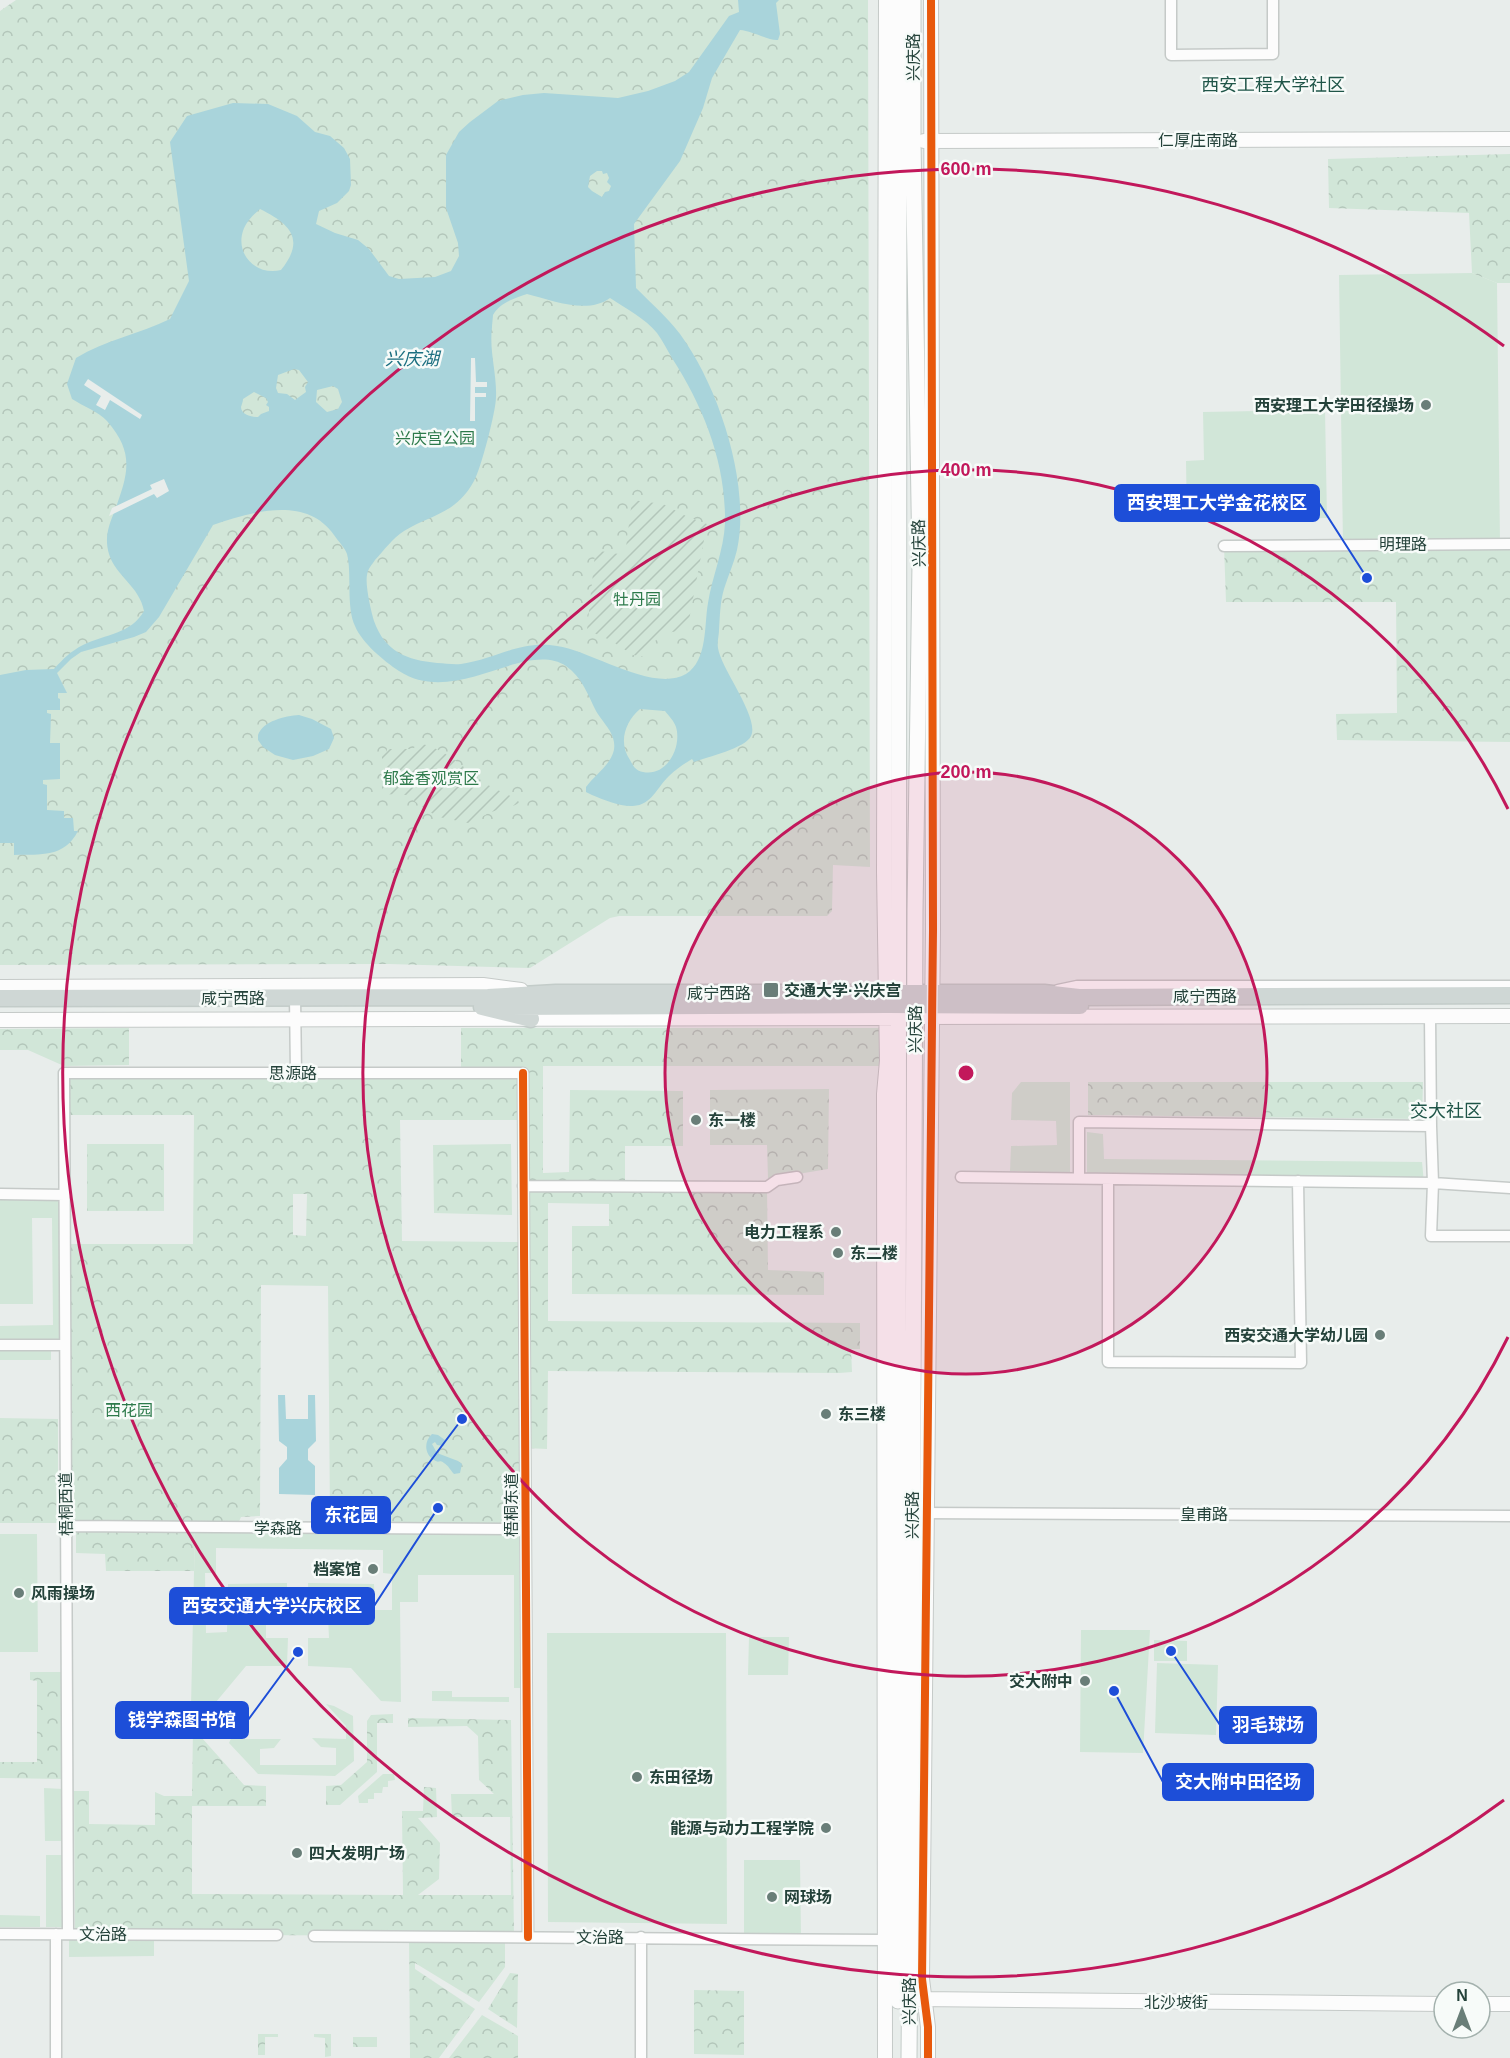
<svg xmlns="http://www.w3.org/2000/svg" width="1510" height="2058" font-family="Arial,'Noto Sans SC',sans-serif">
<defs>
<pattern id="forest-crowns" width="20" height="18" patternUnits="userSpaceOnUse" patternTransform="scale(1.5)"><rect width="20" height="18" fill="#d1e6d8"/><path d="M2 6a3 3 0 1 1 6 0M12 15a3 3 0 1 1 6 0" fill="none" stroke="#b3c6ba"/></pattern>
<pattern id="garden-furrows" width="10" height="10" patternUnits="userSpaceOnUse" patternTransform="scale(1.5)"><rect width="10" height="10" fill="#d1e6d8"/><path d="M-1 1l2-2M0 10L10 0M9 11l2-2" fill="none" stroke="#b3c6ba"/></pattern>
</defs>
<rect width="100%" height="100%" fill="#e8edeb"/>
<path fill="#d1e6d8" d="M1472 273 1497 283 1500 544 1343 545 1339 275Z
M1325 410 1327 518 1187 521 1186 461 1204 460 1203 412Z
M1021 1082H1070V1174L1010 1171 1011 1146 1057 1145 1056 1121 1011 1120 1012 1093Z
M1087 1132 1103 1134 1104 1159 1422 1162 1424 1183 1087 1179Z
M0 1194 65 1195 61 1345H51V1360H0V1326L53 1325 52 1218H32L33 1304H0Z
M195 1528 519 1529 520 1688H514V1575H418V1602H400L401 1702 381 1701 351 1668 308 1666V1638H329L328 1617 309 1616 308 1583 374 1584 375 1610H392V1574L383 1573V1550L216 1548V1573H205L206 1633 227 1632 228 1584 287 1583V1617L266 1618V1638H288L287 1666H246L216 1702 243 1701 213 1733 191 1706Z
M0 1534H37L38 1652H0Z
M1081 1630H1150L1143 1753 1080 1752Z
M547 1633H726L727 1924 548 1922Z
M749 1637H789L788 1675H748Z
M1154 1640 1187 1641V1661H1154Z
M1157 1663 1218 1665 1216 1735 1155 1733Z
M432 1691H452V1697H509V1702L432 1701Z
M326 1704 334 1706 353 1716 354 1761 335 1776 258 1774 229 1743 233 1734 244 1726 243 1739H281L274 1748 260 1749V1765H336V1748L321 1747 312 1738 346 1739V1726Z
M383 1774H394L395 1780 388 1781V1787H383L382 1793H374V1799H368V1803H359L358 1796Z
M44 1788 63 1789V1841H45Z
M46 1855H63V1927H46Z
M744 1860H800L801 1938H744Z
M0 1915 40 1916V1927H0Z
M69 1940 154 1941V1956L69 1957Z"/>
<path fill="url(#forest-crowns)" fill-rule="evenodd" d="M16 0H868L870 867 833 865 832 911 827 916H619L610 918 530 968 389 964 0 965V11Z
M1510 154V283H1497L1472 273 1469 213 1329 208 1328 159Z
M1224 546H1510V742L1337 740 1336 714 1397 713 1396 602H1226Z
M129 1028V1065L64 1066 28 1050H0V1029Z
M461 1028H879V1066H543V1173L569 1172 570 1090 683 1091V1146H625V1185L767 1187 768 1270 824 1272V1295L572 1294V1226H609V1204L548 1203V1321L860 1323V1349H851L852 1372 839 1373 548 1371 547 1449 525 1448V1529L353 1527 349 1517 330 1516 328 1286 261 1285 260 1516 241 1517 236 1528H195L194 1571H106L105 1554 76 1553V1527L66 1526 65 1244H193L194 1115H64V1073L461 1072ZM400 1120H523V1242L402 1241ZM293 1194H318H307L306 1236 293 1235Z
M1088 1082H1423L1422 1119 1088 1115Z
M829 1089 828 1169 768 1179 767 1145H710V1090Z
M87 1144H164V1211H87Z
M511 1144 512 1215 434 1213 433 1145Z
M0 1418 58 1419V1523H0Z
M30 1672H63V1779L0 1778V1762H37V1681L30 1680Z
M393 1714V1723H377V1772L340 1805H326V1786L341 1785 367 1762V1721L371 1715Z
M408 1718 511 1720 514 1936 505 1937V1967L479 2002 415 1963V1969L475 2009 439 2058H410L409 1936 75 1934 74 1791H89V1824L155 1825V1792L164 1796H192L193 1728 244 1785 266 1786V1806H192V1894L403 1895 402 1811H423L424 1787 436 1788 437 1817 418 1818 440 1843 439 1879 418 1895H511L510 1817H452L451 1794H494L479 1780 478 1736 467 1726 408 1727Z
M510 1973 518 1974 517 2028 488 2009Z
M694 1990 744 1991V2055L694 2054Z
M482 2015 518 2036V2058H449Z
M258 2034H278V2037H265V2055H258Z
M314 2034H331V2056L325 2057V2038L314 2037Z
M353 2037H377V2047H353Z"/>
<path fill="url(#garden-furrows)" d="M632 500 663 504 686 516 707 524 687 631C664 631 655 636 645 657L633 655 610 640 587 630 595 554 600 551 625 555Z
M415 743C443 745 465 770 488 785 498 791 512 795 520 803 502 811 489 808 473 824L439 817 426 810 407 795 382 794V753H386L387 749H414Z"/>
<path fill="#a9d4db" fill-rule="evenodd" d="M738 0H779L776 3 780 34 778 40C769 41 753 31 740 30L712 78 703 108 680 161 634 224 636 288C651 303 667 317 680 334 719 387 751 485 737 550 734 563 728 576 724 589 720 602 720 616 719 630 719 635 717 642 718 648 721 669 760 718 751 736 746 748 707 757 694 762L692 759C684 764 676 769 669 776 657 787 652 805 633 806 621 807 604 800 592 795L586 792V787C597 772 620 759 613 738 610 728 601 720 596 711 588 695 582 677 566 666 524 639 456 708 399 671 384 661 362 643 355 626 346 607 352 573 347 554 345 548 338 541 334 535 306 495 252 512 213 525L159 617 146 632 134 637 81 652 71 659 57 673 67 693H58V698L60 699V710H47V713L51 714 50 743H60V779L43 780V784L47 785V810L64 811V818H73L74 831H78C64 858 41 854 14 855V843H0V675L26 670 54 669C63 659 71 651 83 645 106 634 131 634 144 611 140 587 115 575 109 554 104 537 109 525 115 510 128 474 135 453 107 421 99 412 83 406 72 399L67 384 76 358C105 340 139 334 170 319L189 281 170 142 187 116 233 103 268 104 297 116 315 132 330 136 344 148 350 159 351 185 349 191 337 203 319 211 316 224 335 233 358 240 369 249 389 276 399 279 435 277 451 271 459 256 458 243 446 208V155L459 132 470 122 498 101 523 95 544 93 618 98 648 91 675 81 689 72 729 16 739 12ZM597 171H602L603 174 607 173 609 178 607 182 611 186 609 191 605 192 602 197 592 191 588 187 590 176ZM260 209C290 224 306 239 281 270 258 276 235 256 243 231 246 222 253 215 260 209ZM527 294C552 300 587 315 610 298 625 308 646 319 657 333 663 341 667 350 672 358 704 408 726 463 725 523 724 550 712 577 708 603 704 625 708 660 686 674 653 693 592 651 557 646 519 640 497 659 461 664 453 665 445 663 437 663 407 660 385 652 374 621 371 611 365 585 367 575 368 568 372 565 375 560 385 549 392 539 404 531 432 514 456 514 474 481 481 469 496 411 496 397 497 373 489 352 492 327 492 326 493 316 493 315 499 303 515 298 527 294ZM294 369 299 370 308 382 305 387 306 392 295 400 287 394 278 393 276 388 278 375ZM333 386 338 389 342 402 338 409 327 412 316 402 317 390ZM254 392 266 398 268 402 266 405 269 407V411L261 414 258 417C252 417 241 415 241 407 242 404 243 401 243 399ZM640 709 665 711C669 716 674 721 676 727 682 747 667 777 643 772 636 771 633 766 630 760 618 742 625 722 640 709Z
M299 715 312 719 331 729 334 738 329 749 313 756 293 760 275 755 263 747 258 740V735C263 721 285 716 299 715Z
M278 1395H285L286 1419H308V1395H315L316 1441 308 1449V1460L315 1466V1495L279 1494V1468L287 1459V1447L279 1441Z
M432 1434 438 1435 445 1440 444 1446 437 1445 435 1442 432 1444 437 1453 458 1461 462 1464 460 1473 454 1474C451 1471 448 1465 444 1463 438 1459 440 1464 434 1460 424 1454 424 1441 432 1434Z"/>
<path fill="#e8edeb" d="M471 358H475L476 382H487V387H475V393H486V397H475V421H470Z
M88 379 142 415 140 419 110 400 105 410 96 405 101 396 84 385Z
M164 479 169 491 157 498 154 494 109 516 112 508 152 489 150 485Z"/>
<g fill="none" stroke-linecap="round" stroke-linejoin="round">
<g stroke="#c5cac8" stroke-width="13">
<path id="minor" d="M1171 0V55L1273 54V0
M1224 546 1510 544
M1058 990 1077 986H1510
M295 997 296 1073
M1430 1016 1431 1126
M961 1177 1433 1183 1431 1236H1510
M1079 1178V1122L1431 1126 1433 1183 1510 1188
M1108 1179V1362L1301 1363 1298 1181
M523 1186 767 1187 777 1180 797 1177
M0 1194 65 1195
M0 1345H64
M919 1513 1510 1516
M66 1526 525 1529
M0 1934 277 1935
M56 1934V2058
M68 1934 64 1073H523L528 1937
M314 1936 885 1940
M641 2058V1937"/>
</g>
<g stroke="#c5cac8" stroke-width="16">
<path id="tertiary" d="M924 141 1510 139
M0 987 483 985 521 990
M923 1017 1510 1016
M0 1020 895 1018
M918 1999 1444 2004
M1480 2004H1510
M885 2058 884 1094 887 1061 884 872 886 0
M928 2058V2027L922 1979 933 930 931 0"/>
</g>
<g stroke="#c3cbc8" stroke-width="17">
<path id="secondary" d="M898 2001 899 0
M909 2058 912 1676 915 912 920 563 913 141V0"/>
</g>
<g stroke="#c3ccc9" stroke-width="19">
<path id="primary" d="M0 998 488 997 556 993H1044L1079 997 1510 995
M482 1007 531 1019
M506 1007 887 1005 1080 1006"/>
</g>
<use href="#minor" stroke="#fcfcfc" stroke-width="10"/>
<use href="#tertiary" stroke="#fcfcfc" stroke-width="14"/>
<use href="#secondary" stroke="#fcfcfc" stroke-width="15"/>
<use href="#primary" stroke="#cfd7d5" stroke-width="16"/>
<g stroke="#f7fbf9" stroke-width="11">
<path id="cycleway" d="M523 1073 528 1937
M928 2058V2027L922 1979 933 930 931 0"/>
</g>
<use href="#cycleway" stroke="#e8590c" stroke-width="8"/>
</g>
<circle cx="966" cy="1073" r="301" fill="#c2185b" fill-opacity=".12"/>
<g fill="none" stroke="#c2185b" stroke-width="3">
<circle cx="966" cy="1073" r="301"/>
<path d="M1508 1337A603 603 0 1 1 1508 809"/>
<path d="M1504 1800A904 904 0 1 1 1504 346"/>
</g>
<g fill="#697e78" stroke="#f7fbf9" stroke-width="2">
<circle cx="1426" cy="405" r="6"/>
<rect x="763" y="982" width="16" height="16" rx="3"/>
<circle cx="696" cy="1120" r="6"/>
<circle cx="836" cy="1232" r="6"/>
<circle cx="838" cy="1253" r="6"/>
<circle cx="1380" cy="1335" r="6"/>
<circle cx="826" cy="1414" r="6"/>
<circle cx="373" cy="1569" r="6"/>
<circle cx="19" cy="1593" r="6"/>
<circle cx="1085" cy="1681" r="6"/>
<circle cx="637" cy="1777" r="6"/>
<circle cx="826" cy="1828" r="6"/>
<circle cx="297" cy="1853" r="6"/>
<circle cx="772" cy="1897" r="6"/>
</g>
<g text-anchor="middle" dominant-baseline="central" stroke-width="5" stroke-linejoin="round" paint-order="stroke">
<g font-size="16" fill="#24423a" stroke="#f7fbf9">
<text transform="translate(913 57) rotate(-90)">兴庆路</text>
<text x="1198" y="140">仁厚庄南路</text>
<text transform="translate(919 543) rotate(-91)">兴庆路</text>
<text x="1403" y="544">明理路</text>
<text x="719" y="993">咸宁西路</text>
<text x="1205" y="996">咸宁西路</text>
<text x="233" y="998">咸宁西路</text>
<text transform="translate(915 1029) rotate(-90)">兴庆路</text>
<text x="293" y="1073">思源路</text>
<text transform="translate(66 1504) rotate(-91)">梧桐西道</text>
<text transform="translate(511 1505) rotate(-90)">梧桐东道</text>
<text x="1204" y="1514">皇甫路</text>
<text transform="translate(912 1515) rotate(-90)">兴庆路</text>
<text x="278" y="1528">学森路</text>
<text x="103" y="1934">文治路</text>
<text x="600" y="1937">文治路</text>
<text transform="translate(909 2001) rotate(-90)">兴庆路</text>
<text x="1176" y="2002">北沙坡街</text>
</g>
<g font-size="16" font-weight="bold" fill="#24423a" stroke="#f7fbf9" text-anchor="start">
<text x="1414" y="405" text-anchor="end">西安理工大学田径操场</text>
<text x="784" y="990">交通大学·兴庆宫</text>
<text x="708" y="1120">东一楼</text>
<text x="824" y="1232" text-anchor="end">电力工程系</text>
<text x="850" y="1253">东二楼</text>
<text x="1368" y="1335" text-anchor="end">西安交通大学幼儿园</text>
<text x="838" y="1414">东三楼</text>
<text x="361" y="1569" text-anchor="end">档案馆</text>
<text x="31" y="1593">风雨操场</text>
<text x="1073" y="1681" text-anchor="end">交大附中</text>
<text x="649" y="1777">东田径场</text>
<text x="814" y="1828" text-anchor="end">能源与动力工程学院</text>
<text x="309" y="1853">四大发明广场</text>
<text x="784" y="1897">网球场</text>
</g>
<g font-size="16" fill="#2d7a4b" stroke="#f7fbf9">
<text x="435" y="438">兴庆宫公园</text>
<text x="637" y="599">牡丹园</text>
<text x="431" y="778">郁金香观赏区</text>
<text x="129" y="1410">西花园</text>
</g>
<g font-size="18" fill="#1f5548" stroke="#f7fbf9">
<text x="1273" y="85">西安工程大学社区</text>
<text x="1446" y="1111">交大社区</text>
</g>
<g font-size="18" font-style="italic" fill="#1c6f80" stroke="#f7fbf9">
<text x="412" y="359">兴庆湖</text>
</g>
</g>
<circle cx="966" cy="1073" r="9" fill="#c2185b" stroke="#f7fbf9" stroke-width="3"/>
<g font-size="18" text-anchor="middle" font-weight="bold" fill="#c2185b" stroke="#f7fbf9" stroke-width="5" stroke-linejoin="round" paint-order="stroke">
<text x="966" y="175">600 m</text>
<text x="966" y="476">400 m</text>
<text x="966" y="778">200 m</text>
</g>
<path fill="none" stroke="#1d4ed8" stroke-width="2" d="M1367 578L1319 503M462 1419L390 1515M438 1508L374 1606M298 1652L248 1720M1171 1651L1220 1725M1114 1691L1163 1782"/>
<g fill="#1d4ed8" stroke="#f7fbf9" stroke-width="2">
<circle cx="1367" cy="578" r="6"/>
<circle cx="462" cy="1419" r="6"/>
<circle cx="438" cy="1508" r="6"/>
<circle cx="298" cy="1652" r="6"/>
<circle cx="1171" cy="1651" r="6"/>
<circle cx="1114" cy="1691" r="6"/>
</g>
<g fill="#1d4ed8" stroke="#1d4ed8" stroke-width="2">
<rect x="1115" y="485" width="204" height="36" rx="6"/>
<rect x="312" y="1497" width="78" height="36" rx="6"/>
<rect x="170" y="1588" width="204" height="36" rx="6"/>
<rect x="116" y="1702" width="132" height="36" rx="6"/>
<rect x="1220" y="1707" width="96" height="36" rx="6"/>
<rect x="1163" y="1764" width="150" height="36" rx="6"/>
</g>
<g font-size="18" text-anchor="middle" font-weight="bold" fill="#fff">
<text x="1217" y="509">西安理工大学金花校区</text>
<text x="351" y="1521">东花园</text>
<text x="272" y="1612">西安交通大学兴庆校区</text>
<text x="182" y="1726">钱学森图书馆</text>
<text x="1268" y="1731">羽毛球场</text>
<text x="1238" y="1788">交大附中田径场</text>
</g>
<g transform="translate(1462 2010)"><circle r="28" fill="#f7fbf9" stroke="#a3b1ad" stroke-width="1.5"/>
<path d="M0-4.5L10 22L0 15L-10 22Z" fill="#697e78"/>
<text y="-9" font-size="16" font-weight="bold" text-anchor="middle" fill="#24423a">N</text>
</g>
</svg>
